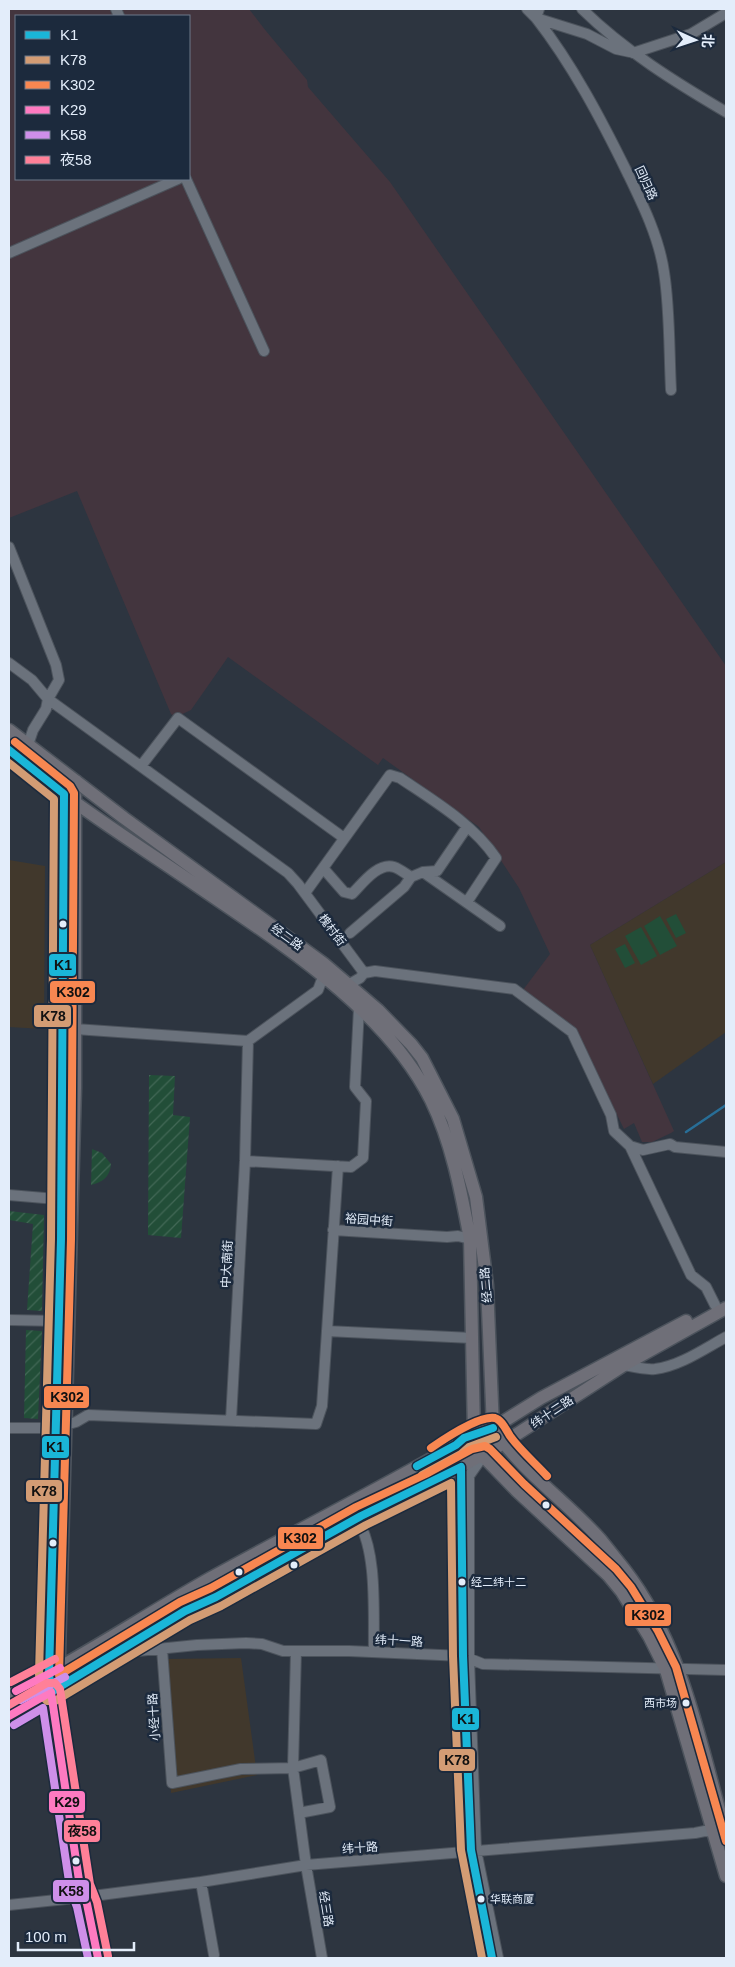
<svg xmlns="http://www.w3.org/2000/svg" width="735" height="1967" font-family="Arial,'Noto Sans SC',sans-serif">
<defs>
<pattern id="garden-furrows" width="10" height="10" patternUnits="userSpaceOnUse" patternTransform="scale(1.25)"><rect width="10" height="10" fill="#224e38"/><path d="M-1 1l2-2M0 10L10 0M9 11l2-2" fill="none" stroke="#426856"/></pattern>
</defs>
<rect width="100%" height="100%" fill="#2d3540"/>
<path fill="#43353e" fill-rule="evenodd" d="M9 9H249L266 31 307 80 308 87 390 182 726 666V862L590 945 674 1131 671 1133 652 1142H642L634 1123 624 1129 574 1027 523 990 550 954 519 888 479 827 383 758 378 765 228 657 191 710 176 717 171 714 77 491 9 518ZM16 16H189V179H16Z"/>
<path fill="#41382c" d="M9 860 45 866 44 1029 9 1027Z
M726 862V959L725 960 726 963V1032L653 1084 590 945Z
M241 1658 257 1775 171 1793 165 1659Z"/>
<path fill="#224e38" d="M676 914 686 933 676 938 666 919Z
M660 916 677 946 660 955 644 926Z
M641 927 657 956 641 965 625 936Z
M625 944 635 963 625 968 615 949Z"/>
<path fill="url(#garden-furrows)" d="M149 1075 175 1076 173 1115 190 1117 181 1238 148 1235Z
M92 1149 102 1153 111 1164C110 1177 103 1182 91 1185Z
M9 1211 44 1215 42 1311 27 1310 33 1224 9 1220Z
M26 1330 42 1331 38 1419 24 1418Z"/>
<g fill="none" stroke-linecap="round" stroke-linejoin="round">
<path stroke="#286e97" stroke-width="2.5" d="M686 1132 726 1105"/>
<g stroke="#4c535c" stroke-width="12">
<path id="minor" d="M116 9 119 16
M527 9 536 18 587 34 616 49 630 52
M539 9 536 18C572 64 601 119 627 172 642 203 659 237 664 272 670 309 669 352 671 390
M582 9C625 51 675 82 726 112
M633 53 691 34 726 13
M186 179 264 351
M9 253 178 179
M9 547 56 665 59 680 48 699 46 709 33 730 28 745
M9 663 32 680 48 699 288 873 298 884 364 973 360 978 348 985
M141 766 178 718 344 838
M323 868 344 892 352 894C362 884 378 862 394 867 400 869 406 874 411 877
M423 872 500 926
M305 893 390 775 400 778C434 801 473 824 496 858L467 902
M350 933 404 887 411 877 423 872 437 871 467 827
M364 973 375 971 514 989 572 1032 611 1115 614 1131 630 1146 691 1275 706 1287 715 1305
M75 1029 248 1041
M248 1041 318 990 321 982 326 980
M630 1146 643 1150 670 1144 675 1147 726 1152
M245 1161 351 1167 363 1158 366 1101 355 1087 359 1008
M9 1195 68 1200
M333 1230 447 1237 458 1236 470 1239
M9 1320 59 1321
M327 1331 472 1338
M624 1365C634 1367 644 1370 655 1369 680 1366 704 1349 726 1337
M231 1420 245 1161 248 1041
M65 1425 76 1422 88 1415 316 1424 322 1406 338 1166
M9 1428H56
M493 1428 483 1456 469 1476V1659L476 1850 498 1958
M357 1519C378 1551 373 1614 374 1652
M462 1573 461 1467 474 1434
M162 1649 172 1783 241 1769 293 1768 321 1760 330 1807 299 1813
M296 1651 293 1768 306 1865 322 1958
M118 1653 197 1645 246 1643 262 1644 283 1651H349L463 1656 483 1664 726 1670
M201 1882 214 1955
M9 1905 85 1897 201 1882 306 1865 695 1833 705 1831 715 1832"/>
</g>
<g stroke="#4c535c" stroke-width="15">
<path id="major" d="M9 730 124 818 323 963 378 1010 411 1044 422 1058 453 1119 476 1197 487 1285 493 1428
M9 750C27 765 46 781 65 795 108 827 153 855 196 885 279 942 385 1008 431 1100 452 1143 461 1192 470 1239L474 1434 483 1456 517 1491 608 1575 622 1592 649 1636 666 1670 726 1876
M76 781 64 794 63 815 61 1239 49 1674 80 1887 87 1904 98 1958
M493 1428C522 1472 565 1500 600 1539 608 1549 616 1559 624 1569 683 1645 700 1744 726 1835
M9 1695C78 1660 142 1617 209 1579 291 1534 375 1491 456 1445L464 1438 493 1428 541 1398 686 1321
M60 1698 58 1689 75 1088V796
M9 1716 58 1689 185 1611 216 1597 361 1516 431 1483 476 1458 483 1456 624 1365 726 1308"/>
</g>
<use href="#minor" stroke="#6b727c" stroke-width="10"/>
<use href="#major" stroke="#6f6f78" stroke-width="12"/>
<g stroke="#1c2a3d" stroke-width="11">
<path id="bus-1" d="M9 750 64 794 61 1239 49 1674 51 1692 185 1611 216 1597 361 1516 461 1467 463 1656 471 1850 492 1958
M417 1466 456 1445 464 1438 493 1428"/>
</g>
<g stroke="#1c2a3d" stroke-width="11">
<path id="bus-2" d="M9 763 54 799 51 1239 39 1674 41 1695 47 1701H55L190 1620 221 1606 366 1525 451 1483 453 1656 461 1850 482 1958
M422 1475 461 1454 469 1447 496 1437"/>
</g>
<g stroke="#1c2a3d" stroke-width="11">
<path id="bus-3" d="M15 742 70 786 74 793 71 1239 59 1675 180 1602 211 1588 356 1507 426 1474 472 1449 485 1446 490 1449 524 1484 616 1569 631 1587 658 1631 676 1667 726 1841
M431 1448C444 1439 480 1415 495 1418 502 1420 506 1430 510 1436 520 1450 535 1463 547 1476"/>
</g>
<g stroke="#1c2a3d" stroke-width="11">
<path id="bus-4" d="M16 1691 60 1668
M9 1716 51 1692 80 1887 87 1904 98 1958"/>
</g>
<g stroke="#1c2a3d" stroke-width="11">
<path id="bus-5" d="M21 1700 65 1677
M14 1725 43 1708 70 1888 77 1907 88 1958"/>
</g>
<g stroke="#1c2a3d" stroke-width="11">
<path id="bus-6" d="M11 1682 55 1659
M9 1705 47 1683H55L60 1689 90 1884 97 1902 108 1956"/>
</g>
<use href="#bus-1" stroke="#1ab6d8" stroke-width="8"/>
<use href="#bus-2" stroke="#d39c74" stroke-width="8"/>
<use href="#bus-3" stroke="#f88751" stroke-width="8"/>
<use href="#bus-4" stroke="#fe7ac1" stroke-width="8"/>
<use href="#bus-5" stroke="#ce8fe9" stroke-width="8"/>
<use href="#bus-6" stroke="#ff8098" stroke-width="8"/>
</g>
<g fill="#e3edfa" stroke="#1c2a3d" stroke-width="2">
<circle cx="63" cy="924" r="4.5"/>
<circle cx="546" cy="1505" r="4.5"/>
<circle cx="53" cy="1543" r="4.5"/>
<circle cx="294" cy="1565" r="4.5"/>
<circle cx="239" cy="1572" r="4.5"/>
<circle cx="462" cy="1582" r="4.5"/>
<circle cx="686" cy="1703" r="4.5"/>
<circle cx="76" cy="1861" r="4.5"/>
<circle cx="481" cy="1899" r="4.5"/>
</g>
<g text-anchor="middle" dominant-baseline="central" stroke-width="5" stroke-linejoin="round" paint-order="stroke">
<g font-size="11" fill="#e3edfa" stroke="#1c2a3d" text-anchor="start">
<text x="471" y="1582">经二纬十二</text>
<text x="677" y="1703" text-anchor="end">西市场</text>
<text x="490" y="1899">华联商厦</text>
</g>
<g font-size="12" fill="#e3edfa" stroke="#1c2a3d">
<text transform="translate(646 183) rotate(65)">回归路</text>
<text transform="translate(332 930) rotate(53)">槐村街</text>
<text transform="translate(287 937) rotate(36)">经二路</text>
<text transform="translate(369 1220) rotate(4)">裕园中街</text>
<text transform="translate(227 1264) rotate(-87)">中大南街</text>
<text transform="translate(486 1285) rotate(-95)">经二路</text>
<text transform="translate(552 1412) rotate(-33)">纬十二路</text>
<text transform="translate(399 1641) rotate(3)">纬十一路</text>
<text transform="translate(154 1717) rotate(-94)">小经十路</text>
<text transform="translate(360 1848) rotate(-4)">纬十路</text>
<text transform="translate(326 1909) rotate(81)">经三路</text>
</g>
</g>
<g stroke="#1c2a3d" stroke-width="2">
<rect x="48" y="953" width="29" height="24" rx="5" fill="#1ab6d8"/>
<rect x="49" y="980" width="47" height="24" rx="5" fill="#f88751"/>
<rect x="33" y="1004" width="39" height="24" rx="5" fill="#d39c74"/>
<rect x="43" y="1385" width="47" height="24" rx="5" fill="#f88751"/>
<rect x="41" y="1435" width="29" height="24" rx="5" fill="#1ab6d8"/>
<rect x="25" y="1479" width="38" height="24" rx="5" fill="#d39c74"/>
<rect x="277" y="1526" width="47" height="24" rx="5" fill="#f88751"/>
<rect x="624" y="1603" width="48" height="24" rx="5" fill="#f88751"/>
<rect x="451" y="1707" width="29" height="24" rx="5" fill="#1ab6d8"/>
<rect x="438" y="1748" width="38" height="24" rx="5" fill="#d39c74"/>
<rect x="48" y="1790" width="38" height="24" rx="5" fill="#fe7ac1"/>
<rect x="63" y="1819" width="38" height="24" rx="5" fill="#ff8098"/>
<rect x="52" y="1879" width="38" height="24" rx="5" fill="#ce8fe9"/>
</g>
<g font-size="14" text-anchor="middle" font-weight="bold" fill="#111">
<text x="63" y="970">K1</text>
<text x="73" y="997">K302</text>
<text x="53" y="1021">K78</text>
<text x="67" y="1402">K302</text>
<text x="55" y="1452">K1</text>
<text x="44" y="1496">K78</text>
<text x="300" y="1543">K302</text>
<text x="648" y="1620">K302</text>
<text x="466" y="1724">K1</text>
<text x="457" y="1765">K78</text>
<text x="67" y="1807">K29</text>
<text x="82" y="1836">夜58</text>
<text x="71" y="1896">K58</text>
</g>
<rect width="735" height="1967" fill="none" stroke="#e3edfa" stroke-width="20"/>
<rect x="15" y="15" width="175" height="165" fill="#1c2a3d" stroke="#6c7889"/>
<rect x="25" y="31" width="25" height="8" fill="#1ab6d8" stroke="#6c7889"/>
<text x="60" y="40" font-size="15" fill="#e3edfa">K1</text>
<rect x="25" y="56" width="25" height="8" fill="#d39c74" stroke="#6c7889"/>
<text x="60" y="65" font-size="15" fill="#e3edfa">K78</text>
<rect x="25" y="81" width="25" height="8" fill="#f88751" stroke="#6c7889"/>
<text x="60" y="90" font-size="15" fill="#e3edfa">K302</text>
<rect x="25" y="106" width="25" height="8" fill="#fe7ac1" stroke="#6c7889"/>
<text x="60" y="115" font-size="15" fill="#e3edfa">K29</text>
<rect x="25" y="131" width="25" height="8" fill="#ce8fe9" stroke="#6c7889"/>
<text x="60" y="140" font-size="15" fill="#e3edfa">K58</text>
<rect x="25" y="156" width="25" height="8" fill="#ff8098" stroke="#6c7889"/>
<text x="60" y="165" font-size="15" fill="#e3edfa">夜58</text>
<g transform="translate(695 40) rotate(93)" stroke="#1c2a3d" stroke-width="4" paint-order="stroke">
<path d="M0-4L9 19L0 12L-9 19Z" fill="#e3edfa"/>
<text y="-8" font-size="14" font-weight="bold" text-anchor="middle" fill="#e3edfa">北</text>
</g>
<path d="M18 1942v8h116v-8" fill="none" stroke="#e3edfa" stroke-width="2.5"/>
<text x="25" y="1942" font-size="15" fill="#e3edfa" stroke="#1c2a3d" stroke-width="4" paint-order="stroke">100 m</text>
</svg>
